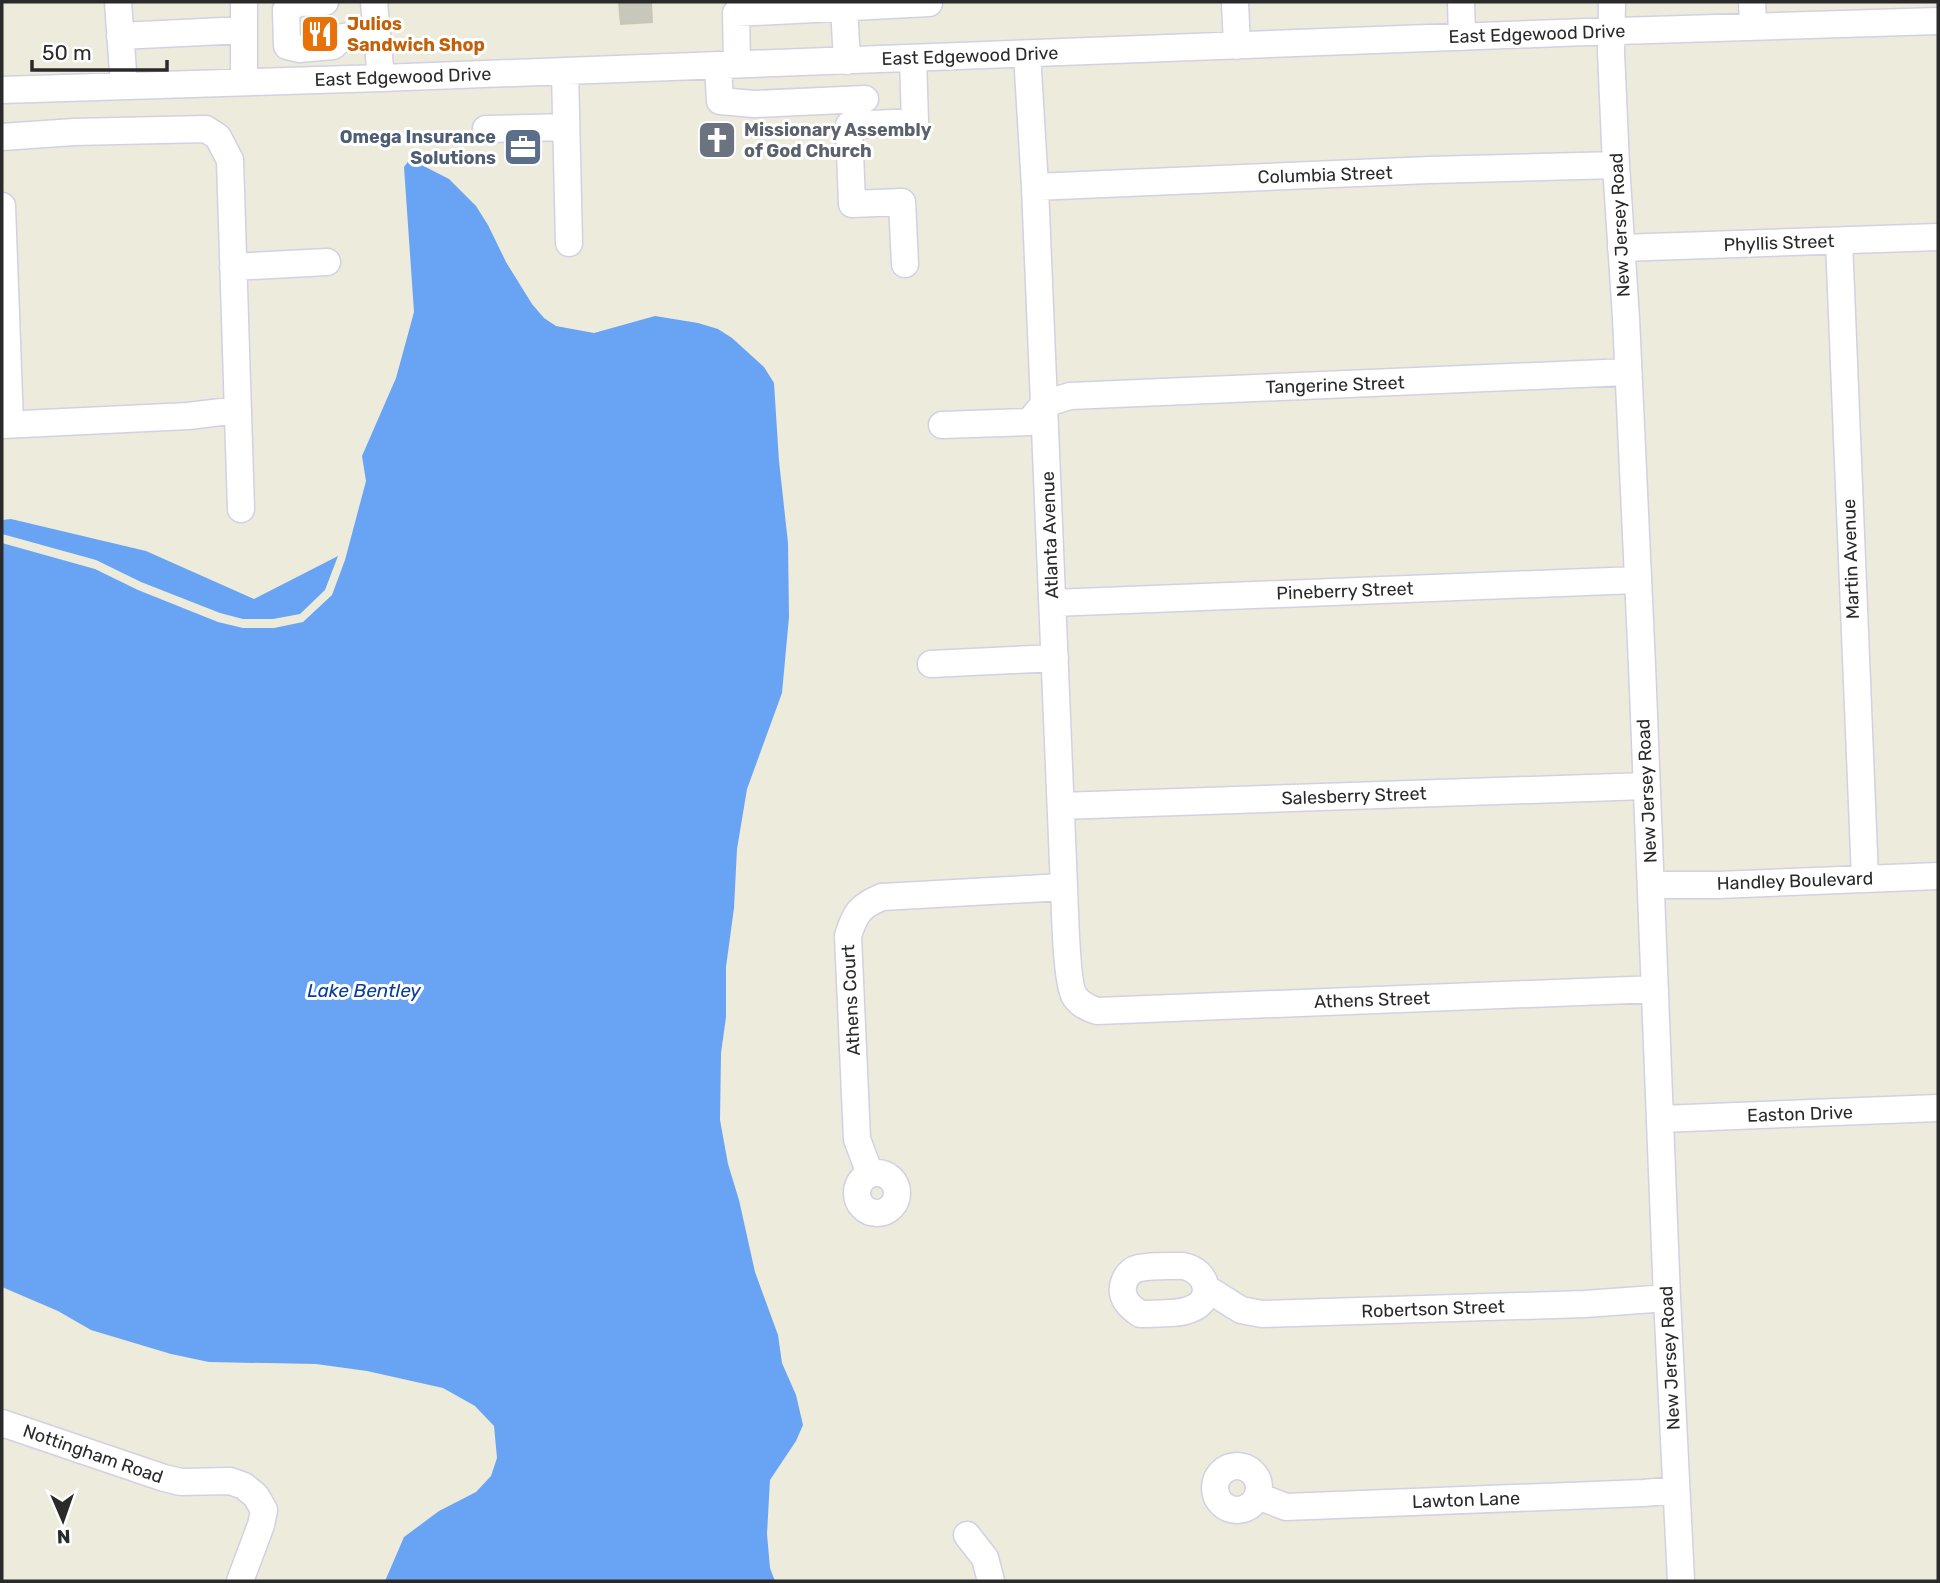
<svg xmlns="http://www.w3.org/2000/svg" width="1940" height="1583" font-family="Rubik,sans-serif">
<rect width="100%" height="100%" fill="#edebdb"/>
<path fill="#69a4f4" d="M410 159 449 179 476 206 488 225 506 262 532 304 544 318 556 326 594 333 655 316 698 323 718 329 732 338 764 367 774 383 779 461 788 543 789 617 782 693 747 789 737 849 734 908 726 967V1017L721 1053 720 1120 728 1164 739 1200 755 1272 778 1335 782 1363 796 1395 803 1425 796 1441 770 1480 767 1534 770 1568 775 1581H385L404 1537 439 1511 476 1492 491 1476 497 1458 494 1426 475 1406 443 1388 367 1371 316 1364 209 1362 171 1354 91 1330 58 1311 2 1287V543L95 569 138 590 218 622 243 628H274L303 622 332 595 345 560 366 481 362 456 396 378 414 312 404 167Z
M11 519 146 551 254 599 338 556 325 590 300 614 273 619H243L220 613 141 582 96 560 2 534V520Z"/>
<path fill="#c8c7bb" stroke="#c8c7b5" stroke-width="2" d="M619 2H651L652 22 621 24Z"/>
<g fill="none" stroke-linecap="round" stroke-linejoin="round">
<g stroke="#d3d0e4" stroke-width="29">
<path id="minor" d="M118 2 124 86
M325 2 298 3 286 10 287 46 299 49 333 46 343 37 376 34
M374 2 381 78
M1235 2 1237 46
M1461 2 1462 37
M1612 2 1611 52 1616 165 1626 318 1642 665 1667 1298 1681 1581
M1752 2 1753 26
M844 7 847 61
M120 36 244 30V2
M1027 54 1035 187 1064 887C1065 906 1066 985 1075 997 1081 1005 1088 1008 1097 1011L1655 989
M737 64 736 13 929 3
M718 65 720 101 754 104 865 99
M565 71 569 243
M244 82V30
M2 90 381 78 1586 32 1938 21
M486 129 566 127
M2 137 74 132 206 129 218 137 230 160 241 509
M1035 187 1429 170 1616 165
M2 206 10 424
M1839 241 1865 878
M1621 248 1938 237
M905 264 902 202 852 204 849 125 915 122 913 58
M233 267 327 262
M2 425 188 416 238 410
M942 425 1029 422 1044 404 1070 396 1627 372
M1053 603 1636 580
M931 664 1055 658
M1061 806 1646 786
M1652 885H1718L1938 876
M1661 1119 1938 1108
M857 1193a20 20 0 1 1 40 0a20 20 0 1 1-40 0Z
M870 1174 857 1139 848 936C855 913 860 906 882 897L1064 887
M1183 1266C1207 1270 1216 1300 1191 1309 1178 1315 1155 1313 1140 1314 1135 1310 1128 1306 1125 1299 1119 1287 1126 1271 1139 1268 1153 1265 1169 1266 1183 1266Z
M1206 1288 1241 1310 1262 1314 1585 1304 1667 1298
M2 1423 164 1478 181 1482 230 1481 244 1486 256 1496 264 1510 261 1525 240 1581
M1215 1488a22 22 0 1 1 44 0a22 22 0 1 1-44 0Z
M1258 1496 1286 1507 1644 1493 1676 1490
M967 1535 985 1558 991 1581"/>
</g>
<use href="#minor" stroke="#fff" stroke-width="26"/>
</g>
<defs>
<g id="restaurant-square" transform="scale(2.0125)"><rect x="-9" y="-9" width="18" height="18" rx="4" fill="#e8710a" stroke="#fff"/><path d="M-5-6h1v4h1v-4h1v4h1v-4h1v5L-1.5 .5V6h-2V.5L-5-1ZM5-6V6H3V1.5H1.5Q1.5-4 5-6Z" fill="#fff"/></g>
<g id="church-square" transform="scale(2.0125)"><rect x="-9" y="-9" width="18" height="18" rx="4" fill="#6b7280" stroke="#fff"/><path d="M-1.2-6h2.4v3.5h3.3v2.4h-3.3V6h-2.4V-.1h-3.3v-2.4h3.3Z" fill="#fff"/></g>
<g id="office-square" transform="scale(2.0125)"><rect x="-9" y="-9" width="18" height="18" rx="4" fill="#5c6f8a" stroke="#fff"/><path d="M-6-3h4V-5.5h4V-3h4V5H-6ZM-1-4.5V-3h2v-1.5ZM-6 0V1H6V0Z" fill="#fff"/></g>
</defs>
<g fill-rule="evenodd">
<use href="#restaurant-square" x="320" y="34"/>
<use href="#church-square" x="717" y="140"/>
<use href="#office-square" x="523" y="147"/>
</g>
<g text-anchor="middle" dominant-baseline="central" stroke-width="6" stroke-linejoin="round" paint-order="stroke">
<g font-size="18" font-weight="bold" fill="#c56008" stroke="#fff" text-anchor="start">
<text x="347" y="24">Julios<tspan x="347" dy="21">Sandwich Shop</tspan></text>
</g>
<g font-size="18" fill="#2a2a2a" stroke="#fff">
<text transform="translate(1537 34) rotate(-2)">East Edgewood Drive</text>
<text transform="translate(970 56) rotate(-2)">East Edgewood Drive</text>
<text transform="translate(403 77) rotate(-2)">East Edgewood Drive</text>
<text transform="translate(1325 175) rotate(-2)">Columbia Street</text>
<text transform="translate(1620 225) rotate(-93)">New Jersey Road</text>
<text transform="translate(1779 243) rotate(-2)">Phyllis Street</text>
<text transform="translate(1335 385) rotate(-2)">Tangerine Street</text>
<text transform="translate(1050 535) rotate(-92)">Atlanta Avenue</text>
<text transform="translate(1851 559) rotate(-92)">Martin Avenue</text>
<text transform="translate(1345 591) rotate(-2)">Pineberry Street</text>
<text transform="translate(1647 791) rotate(-93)">New Jersey Road</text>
<text transform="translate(1354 796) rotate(-2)">Salesberry Street</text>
<text transform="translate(1795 881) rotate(-2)">Handley Boulevard</text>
<text transform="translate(851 1000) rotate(-93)">Athens Court</text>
<text transform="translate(1372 1000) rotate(-2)">Athens Street</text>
<text transform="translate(1800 1114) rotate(-2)">Easton Drive</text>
<text transform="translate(1433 1309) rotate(-2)">Robertson Street</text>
<text transform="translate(1670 1358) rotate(-93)">New Jersey Road</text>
<text transform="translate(93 1454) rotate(19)">Nottingham Road</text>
<text transform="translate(1466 1500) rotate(-2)">Lawton Lane</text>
</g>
<g font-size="18" font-weight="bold" fill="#5b616d" stroke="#fff" text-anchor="start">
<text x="744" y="130">Missionary Assembly<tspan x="744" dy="21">of God Church</tspan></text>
</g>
<g font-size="18" font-weight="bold" fill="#4e5e75" stroke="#fff" text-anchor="end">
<text x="496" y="137">Omega Insurance<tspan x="496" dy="21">Solutions</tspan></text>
</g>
<g font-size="19" font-style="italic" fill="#073ca1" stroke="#fff">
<text x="364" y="990">Lake Bentley</text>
</g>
</g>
<rect width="1940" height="1583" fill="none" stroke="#2a2a2a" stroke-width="7"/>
<g transform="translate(63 1520) rotate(178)" stroke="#ffffff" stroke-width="5" paint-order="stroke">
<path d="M0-5L12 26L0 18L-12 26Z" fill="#2a2a2a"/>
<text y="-10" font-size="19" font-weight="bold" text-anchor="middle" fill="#2a2a2a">N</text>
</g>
<path d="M32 60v10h135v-10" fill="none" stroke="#2a2a2a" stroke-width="3.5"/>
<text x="42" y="60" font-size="21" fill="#2a2a2a" stroke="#ffffff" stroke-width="5" paint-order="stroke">50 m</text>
</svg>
